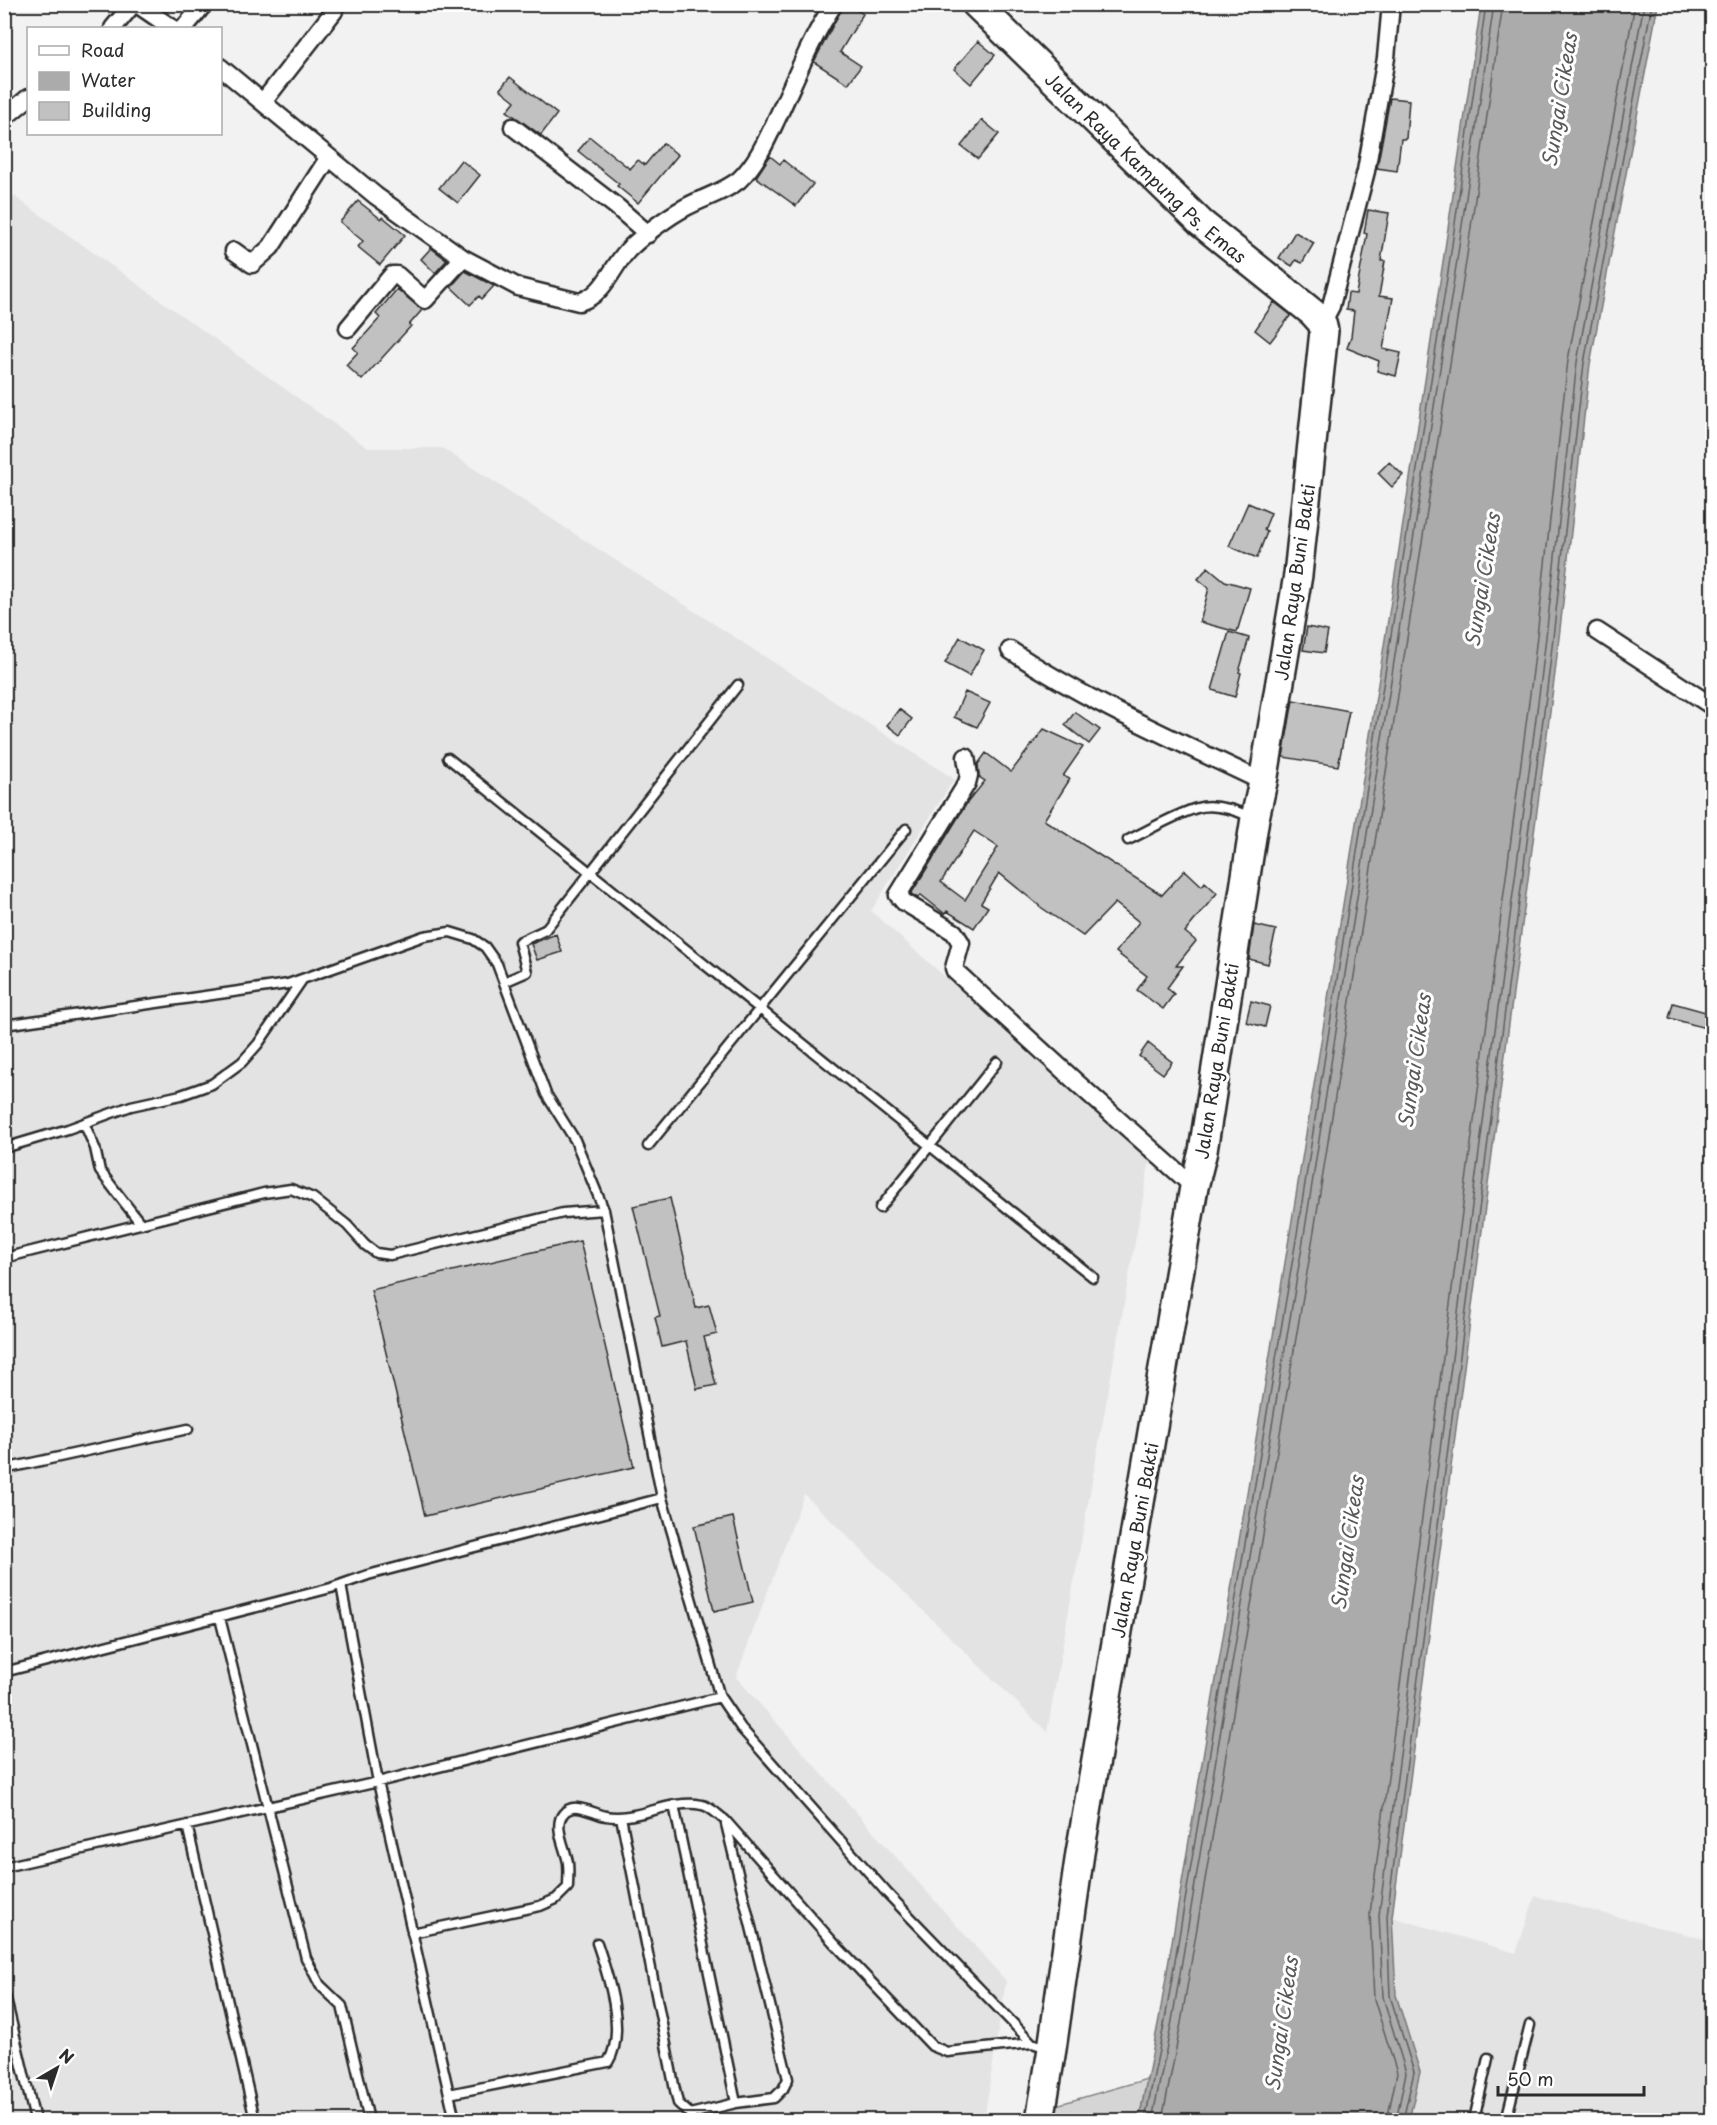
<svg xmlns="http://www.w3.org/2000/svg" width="1717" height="2125" font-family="'Playpen Sans',sans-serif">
<rect width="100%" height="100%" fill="#f2f2f2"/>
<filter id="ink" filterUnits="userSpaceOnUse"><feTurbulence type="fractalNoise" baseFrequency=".0167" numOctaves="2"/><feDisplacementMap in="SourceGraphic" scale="12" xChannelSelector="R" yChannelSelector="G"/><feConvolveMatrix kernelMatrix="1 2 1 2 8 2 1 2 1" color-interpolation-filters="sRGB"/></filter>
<g filter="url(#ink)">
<path fill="#e3e3e3" d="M4 189 368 448H442L954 779 871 911 1150 1159 1047 1732 804 1494 736 1677 1006 1981 984 2120H5Z
M1535 1896 1712 1941V2120H1409L1420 2072 1396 1995 1392 1917 1516 1953Z"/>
<path fill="#d5d5d5" stroke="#808080" stroke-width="1.5" d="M1147 2079 1139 2120H1040L1042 2109Z"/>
<path fill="#ababab" stroke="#787878" stroke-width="1.5" d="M1481 5H1658L1590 364 1555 673 1392 1917 1396 1995 1420 2072 1409 2120H1139L1159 2019C1272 1349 1383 678 1481 5Z"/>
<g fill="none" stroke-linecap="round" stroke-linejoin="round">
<path stroke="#5e5e5e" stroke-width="1.5" d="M1145 2120 1165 2020 1298 1228 1450 259 1486 4
M1152 2120 1172 2021 1305 1229 1457 260 1494 4
M1162 2120 1181 2023 1314 1231 1466 262 1503 4
M1387 2120 1397 2073 1374 1999 1370 1914 1533 671 1568 360 1635 4
M1396 2120 1406 2073 1383 1997 1379 1915 1542 672 1577 362 1644 4
M1403 2120 1414 2072 1390 1996 1387 1916 1549 673 1584 363 1652 4"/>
</g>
<path fill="#c1c1c1" stroke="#2b2b2b" stroke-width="1.5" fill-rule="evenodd" d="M844 4H848L863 14 840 52 861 66 848 84 814 62Z
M978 41 995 55 971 84 954 69Z
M510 77 557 114 541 135 507 111 515 101 500 89Z
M1390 98 1409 100 1406 139H1401L1397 171 1377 168Z
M982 120 999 134 978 159 961 146Z
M590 137 630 169 638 160 645 165 663 143 678 155 638 203 617 186 619 184 578 151Z
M770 156 780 164 783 160 813 184 796 206 756 177Z
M461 160 480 175 458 203 439 188Z
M358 201 381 219 383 217 405 235 380 265 358 247 363 241 340 222Z
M1368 210 1389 213 1381 261H1385L1379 296 1393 298 1383 349 1401 353 1396 376 1377 371 1379 361 1347 348 1351 337 1354 311 1346 310 1348 293 1356 294 1367 234 1364 233Z
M1295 232 1314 243 1302 263 1296 260 1292 266 1279 258Z
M431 248 447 260 435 273 421 259Z
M465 271 494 286 482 299 479 296 470 305 451 287Z
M397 289 422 310 409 325 411 326 362 380 346 365 358 352 353 348 380 318 376 314Z
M1274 302 1291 315 1270 342 1255 330Z
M1389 462 1403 475 1392 487 1378 473Z
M1248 503 1271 513 1264 530 1267 532 1257 558 1229 546Z
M1208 567 1225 581 1250 588 1237 632 1200 622 1209 588 1198 579Z
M1307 627 1328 631 1324 653 1303 650Z
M1229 632 1249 638 1239 672 1241 673 1235 697 1212 690Z
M960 637 984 650 969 676 945 663Z
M965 692 990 703 977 727 954 717Z
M1293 700 1349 711 1338 766 1283 757Z
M899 709 912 719 900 735 887 725Z
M1075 712 1100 730 1089 744 1065 725Z
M1044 729 1083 747 1063 776 1070 779 1044 820 1162 895 1185 870 1202 886 1205 882 1217 893 1185 932 1196 941 1176 966H1183L1167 988 1174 994 1163 1009 1137 990 1147 976 1116 952 1139 922 1115 903 1083 936 1042 908 999 873 981 903 988 907 974 928 947 911 945 914 921 895 918 898 911 894 967 803 985 781 979 777 978 764 986 753 1011 772ZM974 831 998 847 965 900 941 882Z
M1254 925 1276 930 1268 964 1249 959Z
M556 934 562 952 537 960 531 944Z
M1251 1001 1270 1006 1265 1027 1246 1022Z
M1673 1003 1713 1014V1030L1669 1018Z
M1148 1043 1172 1062 1163 1074 1139 1056Z
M670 1198 696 1308 709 1305 717 1334 704 1337 716 1385 697 1389 686 1341 662 1347 655 1317 660 1316 633 1206Z
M580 1241 634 1467 425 1516 371 1290Z
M733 1517 753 1602 714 1611 694 1526Z"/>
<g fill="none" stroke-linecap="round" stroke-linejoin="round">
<g stroke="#2b2b2b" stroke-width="13">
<path id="lane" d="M448 758 1093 1277
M1128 840C1149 830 1176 814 1197 808 1214 803 1235 810 1251 817
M504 982 527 972 519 942 545 930 738 685
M4 1025 288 984 424 936 450 932 473 939 485 947 497 964 546 1094 575 1140 604 1210
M84 1123 95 1148 100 1171 141 1224
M648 1146 906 829
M4 1148 68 1129 131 1106 181 1095 212 1084 242 1062 258 1044 302 980
M880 1208 997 1062
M4 1258 264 1193 291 1189 313 1198 347 1225 365 1245 376 1253 390 1255 563 1213 604 1210 662 1498 720 1697 741 1728 887 1893 1032 2043 1048 2048
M4 1469 188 1429
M341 1585 378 1782 455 2120
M220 1618 306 1958 320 1985 342 2006 369 2120
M4 1672 331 1588 368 1575 662 1498
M674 1805 736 2103
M621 1817 675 2090 678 2103 690 2114 736 2103 774 2098 783 2089 788 2079 726 1824
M187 1825 255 2120
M4 1867 378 1782 720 1697
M412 1933 540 1906 556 1899 568 1887C568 1879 569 1871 568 1863 566 1849 553 1826 563 1814 574 1800 593 1814 606 1816 635 1822 672 1798 702 1805 710 1806 719 1816 725 1820L833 1942 932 2046 947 2052 1032 2043
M4 1991 35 2120
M449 2094 608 2062C627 2032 608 1975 597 1943
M1474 2120 1488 2058
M1506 2120 1530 2025"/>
</g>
<g stroke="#2b2b2b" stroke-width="21">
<path id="street" d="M137 4 172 28
M113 28 133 4
M184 28 204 4
M220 67 376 196 463 258 518 287 579 302C606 295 612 264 631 247 646 233 669 216 686 207 704 197 723 193 739 180 758 162 768 137 779 114 796 78 811 38 834 4
M263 102 334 11
M4 118 28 98
M513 127 617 207 648 234
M234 251 252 264 271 247 329 157
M1322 323 1331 306 1366 171 1386 58 1391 4
M348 328 392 275H397L425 300 463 258
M1597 631 1712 706
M1010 650C1088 702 1178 741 1263 782
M966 757 969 775 967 783 898 895 904 902 954 932 961 943 954 968 955 971 1076 1082 1194 1187"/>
</g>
<g stroke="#2b2b2b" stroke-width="32">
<g id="primary">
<path id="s1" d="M976 4 1201 223 1313 313 1322 323 1324 331 1298 575 1263 782 1255 818 1203 1151 1194 1187 1080 1853 1052 2049 1040 2120"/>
</g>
</g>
<use href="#lane" stroke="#fff" stroke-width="8"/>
<use href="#street" stroke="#fff" stroke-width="16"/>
<use href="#primary" stroke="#fff" stroke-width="27"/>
</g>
</g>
<g text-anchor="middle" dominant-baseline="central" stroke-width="6" stroke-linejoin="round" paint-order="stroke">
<g font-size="18" fill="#2b2b2b" stroke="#fff">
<text stroke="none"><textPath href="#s1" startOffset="236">Jalan Raya Kampung Ps. Emas</textPath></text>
<text transform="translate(1294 582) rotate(-82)">Jalan Raya Buni Bakti</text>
<text transform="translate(1216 1061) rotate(-81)">Jalan Raya Buni Bakti</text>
<text transform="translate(1134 1540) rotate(-80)">Jalan Raya Buni Bakti</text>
</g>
<g font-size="20" font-style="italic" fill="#585858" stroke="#fff">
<text transform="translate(1559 100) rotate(-81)">Sungai Cikeas</text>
<text transform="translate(1482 580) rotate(-81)">Sungai Cikeas</text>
<text transform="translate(1414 1061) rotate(-82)">Sungai Cikeas</text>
<text transform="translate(1347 1543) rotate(-82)">Sungai Cikeas</text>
<text transform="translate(1281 2024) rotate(-82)">Sungai Cikeas</text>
</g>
</g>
<rect width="1717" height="2125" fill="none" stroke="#fff" stroke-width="24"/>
<rect x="12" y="12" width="1693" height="2101" fill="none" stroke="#2b2b2b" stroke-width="2" filter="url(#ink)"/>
<rect x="27" y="27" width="195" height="108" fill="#ffffff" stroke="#aaaaaa" stroke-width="1.5"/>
<rect x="39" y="46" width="30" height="9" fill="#ffffff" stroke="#aaaaaa" stroke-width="1.5"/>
<text x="81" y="57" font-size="18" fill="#2b2b2b">Road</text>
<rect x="39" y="72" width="30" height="18" fill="#ababab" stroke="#aaaaaa" stroke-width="1.5"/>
<text x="81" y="87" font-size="18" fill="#2b2b2b">Water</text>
<rect x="39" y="102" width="30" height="18" fill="#c1c1c1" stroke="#aaaaaa" stroke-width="1.5"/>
<text x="81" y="117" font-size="18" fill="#2b2b2b">Building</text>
<g transform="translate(57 2068) rotate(39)" stroke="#ffffff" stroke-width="4.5" paint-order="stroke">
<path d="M0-4.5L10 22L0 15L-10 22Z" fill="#2b2b2b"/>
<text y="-9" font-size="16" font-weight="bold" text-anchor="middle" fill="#2b2b2b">N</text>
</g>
<path d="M1498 2086v9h146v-9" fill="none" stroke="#2b2b2b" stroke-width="3"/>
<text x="1507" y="2086" font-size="18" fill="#2b2b2b" stroke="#ffffff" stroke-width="4.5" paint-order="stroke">50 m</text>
</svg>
